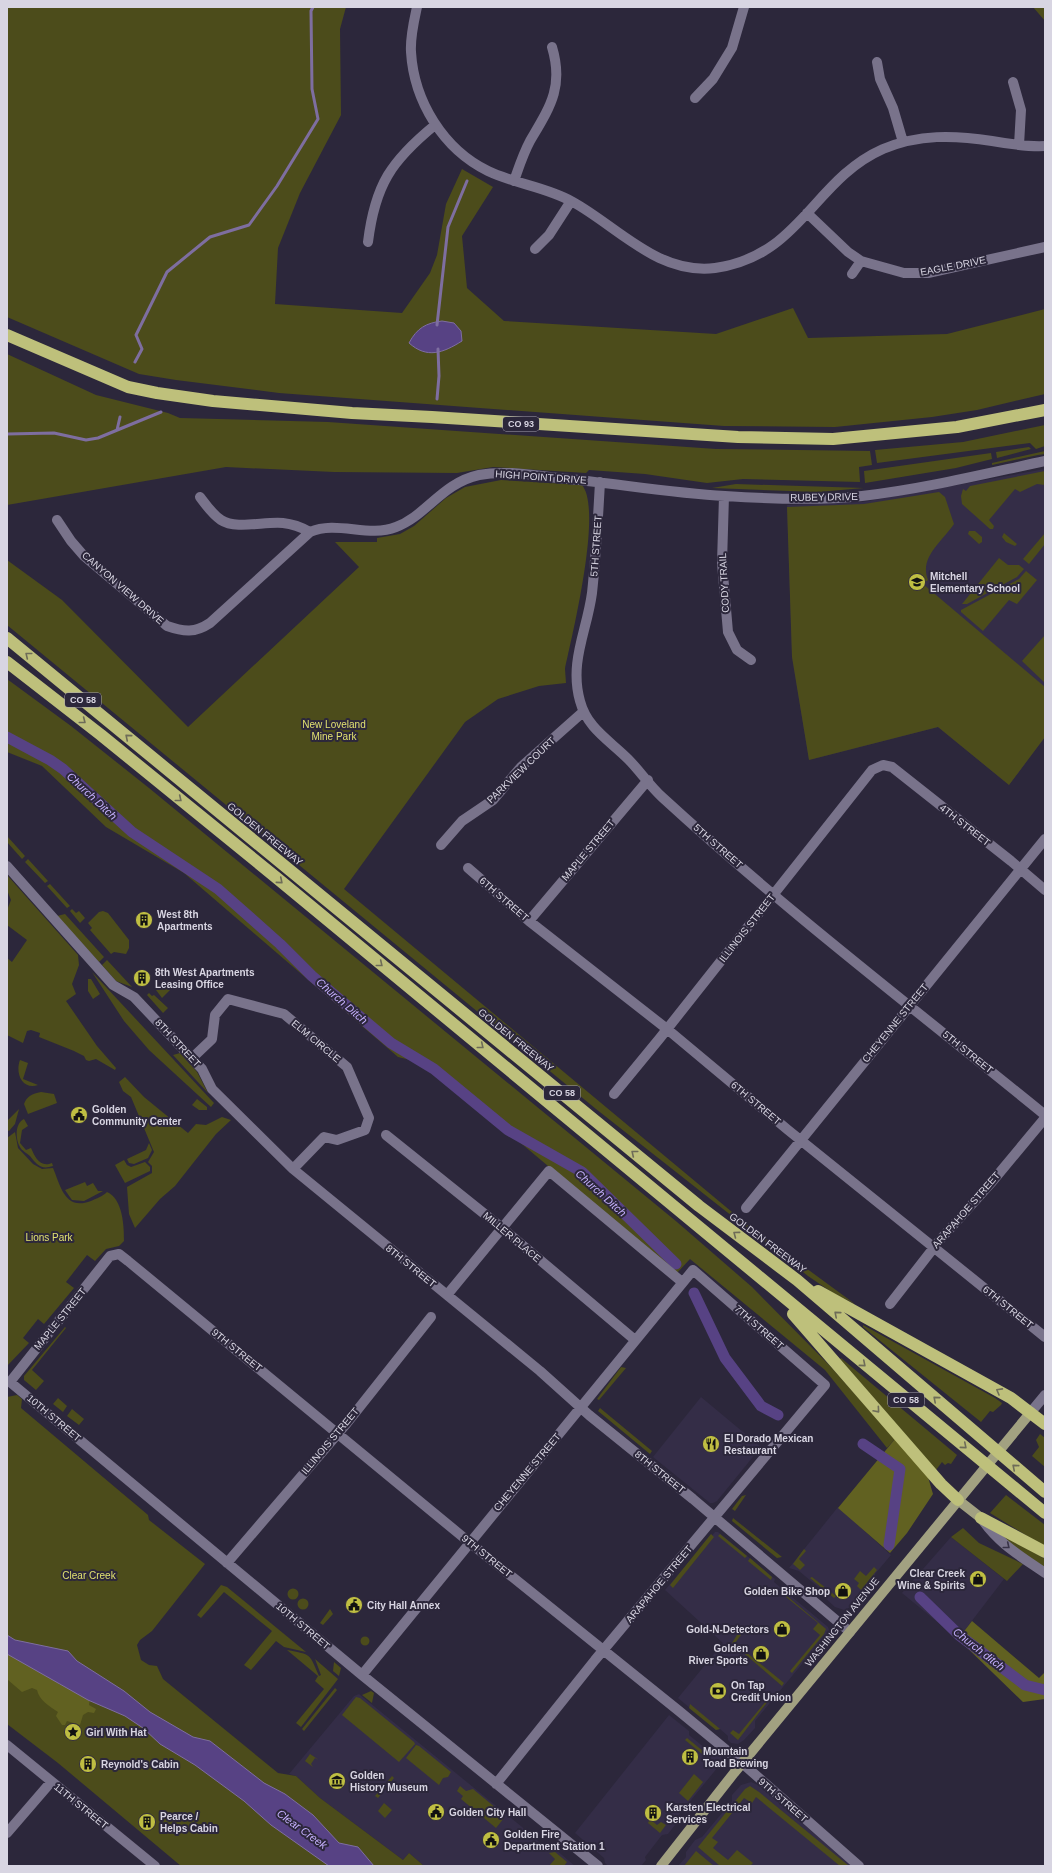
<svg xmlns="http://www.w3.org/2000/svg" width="1052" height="1873" font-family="Helvetica,sans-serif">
<rect width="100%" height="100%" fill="#2c273b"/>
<path fill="#342d47" d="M1045 469V737L1009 785 938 727 809 760 792 657 787 505 863 502Z
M701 1397 761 1447 717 1501 713 1503H710L653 1457Z
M838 1507 891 1555 875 1574V1580L855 1605 844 1610 835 1607 824 1597V1592L799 1571 789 1568Z
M715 1532H718L775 1579 774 1582 828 1627 830 1633 817 1652 811 1653 755 1721V1728L744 1740 738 1744 731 1743 728 1740V1736L720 1729 716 1730 678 1698 723 1643 665 1590Z
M951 1537 1004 1579 958 1639 902 1593Z
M359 1694 533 1836 548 1851 551 1848 555 1849 575 1866H424L409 1853 403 1860 320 1798 296 1776 289 1774 354 1696Z
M669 1715 689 1731V1735L711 1753 717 1752 721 1755 722 1765 718 1767 673 1822 675 1825 668 1834 662 1835 645 1857 646 1860 641 1866H608L605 1863 604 1858 575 1833Z
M751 1782 758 1785 853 1866H678L686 1857V1852L695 1840 702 1837 732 1801V1795L741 1785Z"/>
<path fill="#4c4c1b" d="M7 7H346L340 29 341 115 300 193 278 248 275 304 402 313 430 273 437 255 446 204 462 169 493 187 462 236 467 288 504 321 716 334 793 308 808 338 947 334 1045 309V394L977 410 932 417 835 427 724 426 279 393 176 380 139 374 7 317Z
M1033 7H1043L1045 9V21Z
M7 354 96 395 168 413 180 418 328 422 716 449 870 451 872 465 859 467 860 482 743 479 707 483 645 474 589 470 586 473 493 467 457 473 334 472 226 467 7 505Z
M1045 425V446L1036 449 1030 443 877 463 875 450 963 442Z
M1029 447 1031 449 997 458 996 452Z
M1045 451V454L1038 455 992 465V463Z
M991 453 992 459 956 468 865 483 864 471Z
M1045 471V485L1037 484 1020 492 1015 489 989 520 994 526 993 529H990L962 504 961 496 963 489 966 491 970 486Z
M501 480 582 485C603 510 572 636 565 669L566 683 539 686 498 699 465 722 344 889 750 1227 855 1304 833 1293 808 1276 596 1109 7 625V560L62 600 188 727 359 567 335 542H377V538L400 534 414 526 446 498 465 487Z
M736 484 864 488 818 492 712 488Z
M939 492 945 497 954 524C942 542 919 557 928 580L923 584 1045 687V737L1009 785 938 727 809 760 792 657 787 507 864 504Z
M969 531H975L982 537V542L979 544 968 534Z
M1004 533 1017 544 1015 546 1006 542 1002 537Z
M1045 533V544L1029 564 1023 559Z
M999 558 1008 565H1019L1024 569 1017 577 967 604H962Z
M1026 571 1037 580 1017 604 1009 600 983 631 961 612V610L1019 579Z
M1045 635V683L1022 661Z
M7 679 71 726 149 788 677 1222 752 1287 831 1367 895 1439 887 1448 825 1370 690 1259 676 1274 427 1064 398 1057 184 873 106 827 42 766 7 752Z
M7 836 25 856 22 859 7 842Z
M28 859 48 881 45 883 25 862Z
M7 875 78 955 79 965 72 984 76 994 66 1001 97 1046 116 1068 115 1070 96 1059 89 1061 86 1060 84 1056 74 1051 39 1037 40 1033 31 1030 27 1031 23 1043 7 1035V958L12 962 27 940 7 925V910L11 900 7 890Z
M50 884 70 906 67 908 47 886Z
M72 909 76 913 79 911 85 918 80 923 70 911Z
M103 911 108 913 129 940V948L126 954 114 952 111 954 90 930 92 928 88 923 99 912Z
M65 914 104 957 99 962 57 916Z
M107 960 132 987 116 981 102 965Z
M92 972 214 1103 211 1107 149 1050 124 1021Z
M88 979H91L100 994 93 999 88 991Z
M164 983 170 990 162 998 156 990Z
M149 993 152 996 154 995 168 1008 163 1013 147 995Z
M180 1053 197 1072 208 1093 173 1055Z
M20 1060 28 1063 23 1079 38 1085C22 1090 15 1073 20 1060Z
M125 1077 144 1097 188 1133 196 1124 206 1125 222 1117 231 1120 216 1134 175 1186 160 1199 135 1228 129 1214 127 1187 152 1173V1166L148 1162 154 1152 131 1097 123 1091 119 1082Z
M41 1092 54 1094 57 1103 28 1114 24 1104C27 1096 32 1094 41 1092Z
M197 1099 207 1107V1110H199L192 1105Z
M19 1109 15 1124 9 1131 7 1130V1121Z
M24 1119 28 1126 22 1130 20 1143 26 1150 31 1148C35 1157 40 1168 52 1163L53 1166C41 1170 37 1165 30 1156 27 1153 22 1151 20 1147 15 1139 15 1123 24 1119Z
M15 1132 18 1148 33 1164 42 1169 53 1168C61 1187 65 1211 91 1201 97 1198 102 1197 107 1192 123 1199 124 1226 124 1241L119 1246 106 1249 95 1261 87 1255 66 1282 74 1288 44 1324 38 1319 23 1338 29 1343 7 1366V1138Z
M149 1143 152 1150 148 1158 134 1164 129 1163 127 1159 146 1150Z
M124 1160 127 1165 131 1167 145 1162 150 1167V1171L125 1183 115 1165Z
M85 1182 87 1186 93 1183 98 1191H103L84 1201 72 1200 65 1190Z
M863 1325 995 1398 1002 1403 1001 1405 993 1412 990 1411 981 1422 863 1327Z
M65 1327 66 1328 32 1370 44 1381 36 1390 24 1380V1376Z
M841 1358 957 1455 951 1464 948 1463 945 1465 942 1462 936 1470 840 1359Z
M621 1367 626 1368 599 1400 597 1399Z
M17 1395 22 1399 21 1408 148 1515 149 1520 205 1564 152 1631 140 1640 137 1645 141 1660 149 1665 157 1666 163 1679 278 1773 296 1776 320 1798 403 1860 409 1853 424 1866H181L58 1763 7 1724V1397Z
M58 1398 67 1406 63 1412 53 1404Z
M600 1408 652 1451 650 1454 598 1411Z
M72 1409 84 1419 79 1425 67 1416Z
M1040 1434 1045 1438V1467L1032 1456 1039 1447 1036 1440Z
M746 1495 735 1511 732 1509 742 1496Z
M1006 1495 1045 1525V1547L990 1513Z
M733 1518 782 1557 777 1558 737 1525 732 1521Z
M963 1528 979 1543 1023 1564 1007 1581 951 1537Z
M998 1531 1045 1559V1568L1003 1540Z
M711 1534 714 1537 673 1588 670 1585Z
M720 1534 747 1556 745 1558 718 1536Z
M804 1549 806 1551 799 1559 805 1565 800 1570 793 1564Z
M750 1558 772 1577 771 1580 748 1561Z
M874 1567 877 1570 861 1590 857 1586 859 1583 854 1579 860 1571 866 1576Z
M812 1577 836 1596 834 1598 810 1578Z
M221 1585 227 1587 306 1652 284 1647 276 1641 251 1670 244 1665 272 1631 224 1592 201 1618 197 1615Z
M287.5 1594a5.5 5.5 0 1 1 11 0a5.5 5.5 0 1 1-11 0Z
M781 1591 826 1629 824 1634 792 1673 790 1671 820 1635 813 1629 818 1623 780 1592Z
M297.5 1604a5.5 5.5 0 1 1 11 0a5.5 5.5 0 1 1-11 0Z
M330 1609 333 1614 323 1625 320 1623Z
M740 1634 741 1635 735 1643 784 1683 782 1686 732 1643 737 1635Z
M360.5 1641a4.5 4.5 0 1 1 9 0a4.5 4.5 0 1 1-9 0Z
M287 1650C312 1655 309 1653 319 1676L321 1675 315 1659 338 1679 301 1727 296 1723 324 1689 315 1681 318 1676Z
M334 1662 341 1668 339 1676 333 1671Z
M335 1688 337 1690 304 1731 302 1729Z
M371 1691 374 1693 372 1703 362 1695Z
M771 1695 772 1696 738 1740 730 1733 733 1730 739 1734Z
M356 1697 360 1698 414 1742 415 1744 399 1762 342 1715Z
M690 1704 720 1729 716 1730 689 1708Z
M687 1738 709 1756 707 1758 685 1740Z
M416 1745 419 1746 451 1772 448 1777 443 1778 439 1785 406 1758Z
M310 1754 319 1760 315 1758 311 1764 313 1767 305 1761Z
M694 1774 703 1782 688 1801 679 1793Z
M392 1776 394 1778 378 1798 375 1796Z
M460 1786 466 1791 473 1789 502 1813 504 1818 496 1828 461 1799 463 1796 457 1791Z
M750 1786 759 1792 849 1866H840L756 1797 752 1803 744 1798 712 1838 718 1842 713 1848 728 1860 737 1850 753 1863 750 1866H720L698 1847 745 1789Z
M384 1803 392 1810 385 1818 378 1811Z
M650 1819 657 1825 661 1822 666 1825 660 1833 648 1823Z
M696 1851 714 1866H684Z
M555 1852 567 1862 564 1866H549L555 1859 549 1853Z"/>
<path fill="#616121" d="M895 1439 928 1477 933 1494 907 1533 890 1553 838 1508Z
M972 1621 1039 1678 1045 1672V1699L1023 1702 958 1639Z
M7 1653 60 1681 59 1684 90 1698 89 1705 96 1709 94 1713 88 1712 83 1715 80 1725 67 1721 65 1725H62L56 1716 58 1712C49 1706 39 1700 37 1690L32 1688 22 1692 8 1680Z"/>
<path fill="#574284" stroke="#7e6ea0" d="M442 321 454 323 461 331 462 341C443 353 427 359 409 343 417 328 426 323 442 321Z
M7 1635 15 1640 68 1651 77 1661 124 1691 150 1712 193 1737 210 1741 264 1783 285 1794 313 1815 339 1843 358 1847 374 1866H329L271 1825 244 1801 195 1765 160 1744 143 1728 125 1716 88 1700 7 1654Z"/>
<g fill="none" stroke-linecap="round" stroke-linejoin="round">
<path stroke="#7e6ea0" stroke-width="3" d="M437 325 448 227 467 181
M135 362 142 349 136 335 167 272 210 237 249 225 277 186 318 119 312 89 311 11 313 7
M437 399 439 376 438 349
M117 430 120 417
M7 434 54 433 86 440 98 438 161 412"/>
<path stroke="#574284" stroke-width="11" d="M7 737 50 760 63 769 132 832 218 889 280 944 312 976 391 1043 434 1069 508 1130 582 1172 676 1264
M694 1293 725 1358 761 1406 778 1415
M863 1444 900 1469 889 1545
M920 1597 959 1635 1025 1685 1045 1690"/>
<path stroke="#79738b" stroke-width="10" d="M417 7C414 21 410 37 411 52 414 101 443 149 488 171 515 184 547 187 573 202 618 227 658 275 715 268 801 256 813 180 883 149 919 134 954 135 992 141 1009 144 1027 147 1045 146
M877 62 880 79 893 108 903 142
M1013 82 1021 110 1019 145
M695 98 713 79 732 48 744 7
M514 181C519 167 523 154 530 141 550 107 564 87 552 47
M807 213 848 252 861 261 904 273H928L1045 247
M368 242C375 185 391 161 435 125
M535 249 549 235 571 201
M852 274 861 261
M600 482C598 519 596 556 592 593 587 631 569 662 580 701 587 728 609 740 628 759 640 771 649 785 662 797 784 909 916 1010 1045 1115
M724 496 722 563 728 632 737 650 751 660
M200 497C206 505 212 514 221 520 236 530 265 521 283 523 293 524 301 527 310 532
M57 520 71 541 84 556 167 626C184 632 195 633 210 623L310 532C337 520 368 538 396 527 426 516 442 483 479 475 504 470 532 475 558 478 614 483 669 493 725 496 770 499 817 501 862 496 923 489 984 474 1045 461
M441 845 462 821 493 800 521 767 583 712
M7 866 113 985 134 997 202 1069 212 1089 293 1169 540 1371 589 1415 693 1499 850 1632
M468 868 529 921 667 1029 788 1130 1045 1337
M529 921 648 780
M192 1058 212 1039 215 1015 228 999 284 1014 347 1067 369 1118 365 1130 337 1140 324 1137 293 1169
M614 1094 660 1038 872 770 883 765 892 767 1011 861 1045 890
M386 1135 502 1228 635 1340
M746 1208 1045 839
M447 1295 549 1171 682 1282
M890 1304 939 1241 991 1183 1045 1118
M1031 1412 1045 1395
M981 1518C999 1544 1019 1555 1045 1573
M227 1563 347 1423 431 1317
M362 1675 693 1270 825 1385 595 1660 496 1784
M7 1745 155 1866
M7 1833 51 1782
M598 1866 362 1675 10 1382 110 1256 119 1254 128 1261 469 1542 679 1711 742 1763 859 1866"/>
<path stroke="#a2a181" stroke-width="10" d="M958 1500 981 1518
M661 1866 734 1773 1031 1412"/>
<path stroke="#bec07b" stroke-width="12" d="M7 335 128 387 157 393 213 401 352 413 432 417 738 437 833 439 957 427 1045 410
M7 638 699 1206 797 1280 1045 1492
M7 662 101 735 278 879 1045 1513
M818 1291 1011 1398 1045 1424
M793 1314 941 1484 958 1500
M981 1518 1045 1552"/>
</g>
<defs><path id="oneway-chevron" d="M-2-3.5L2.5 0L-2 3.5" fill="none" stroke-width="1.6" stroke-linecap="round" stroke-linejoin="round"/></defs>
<g stroke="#6e6c58">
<use href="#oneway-chevron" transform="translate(28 655) rotate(-141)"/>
<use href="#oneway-chevron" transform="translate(83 721) rotate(38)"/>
<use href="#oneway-chevron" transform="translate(128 737) rotate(-140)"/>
<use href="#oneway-chevron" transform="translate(179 799) rotate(39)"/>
<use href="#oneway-chevron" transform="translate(280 881) rotate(40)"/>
<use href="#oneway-chevron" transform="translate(380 964) rotate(39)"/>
<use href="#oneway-chevron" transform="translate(481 1046) rotate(39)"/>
<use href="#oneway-chevron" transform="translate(634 1153) rotate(-141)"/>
<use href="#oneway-chevron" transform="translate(736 1234) rotate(-143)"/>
<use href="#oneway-chevron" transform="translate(837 1314) rotate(-139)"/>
<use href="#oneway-chevron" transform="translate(863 1364) rotate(40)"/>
<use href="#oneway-chevron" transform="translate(999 1391) rotate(-151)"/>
<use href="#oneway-chevron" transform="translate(936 1399) rotate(-139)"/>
<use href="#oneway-chevron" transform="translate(877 1410) rotate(49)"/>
<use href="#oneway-chevron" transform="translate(964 1446) rotate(40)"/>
<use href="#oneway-chevron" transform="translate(1015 1467) rotate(-140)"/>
</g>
<use stroke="#383247" href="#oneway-chevron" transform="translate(1007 1546) rotate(39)"/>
<defs>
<g id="school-disc" transform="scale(0.9)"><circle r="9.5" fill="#bfbe42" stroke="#2c273b"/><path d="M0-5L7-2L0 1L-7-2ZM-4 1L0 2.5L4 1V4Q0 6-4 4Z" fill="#111"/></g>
<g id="building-disc" transform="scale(0.9)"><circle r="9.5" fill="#bfbe42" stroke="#2c273b"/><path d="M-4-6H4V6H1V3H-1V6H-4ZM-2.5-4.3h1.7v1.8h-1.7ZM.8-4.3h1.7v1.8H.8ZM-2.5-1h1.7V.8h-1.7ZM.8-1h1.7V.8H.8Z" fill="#111"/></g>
<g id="civic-disc" transform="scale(0.9)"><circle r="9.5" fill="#bfbe42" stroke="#2c273b"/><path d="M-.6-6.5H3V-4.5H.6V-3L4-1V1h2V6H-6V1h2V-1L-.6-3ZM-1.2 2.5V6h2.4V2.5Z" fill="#111"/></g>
<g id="restaurant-disc" transform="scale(0.9)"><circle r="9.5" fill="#bfbe42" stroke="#2c273b"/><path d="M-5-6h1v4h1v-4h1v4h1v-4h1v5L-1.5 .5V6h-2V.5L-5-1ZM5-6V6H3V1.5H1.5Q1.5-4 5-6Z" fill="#111"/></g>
<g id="shop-disc" transform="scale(0.9)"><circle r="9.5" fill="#bfbe42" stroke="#2c273b"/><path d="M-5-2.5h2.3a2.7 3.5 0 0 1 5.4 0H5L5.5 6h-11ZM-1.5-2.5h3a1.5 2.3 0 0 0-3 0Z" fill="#111"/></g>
<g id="bank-disc" transform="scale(0.9)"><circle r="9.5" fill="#bfbe42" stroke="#2c273b"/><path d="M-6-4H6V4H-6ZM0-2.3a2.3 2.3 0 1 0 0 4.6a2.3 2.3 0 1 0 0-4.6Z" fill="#111"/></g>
<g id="sight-disc" transform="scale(0.9)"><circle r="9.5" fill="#bfbe42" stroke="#2c273b"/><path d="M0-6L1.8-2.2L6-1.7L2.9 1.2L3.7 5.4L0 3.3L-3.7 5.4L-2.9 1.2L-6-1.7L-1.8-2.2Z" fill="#111"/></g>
<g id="museum-disc" transform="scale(0.9)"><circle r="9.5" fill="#bfbe42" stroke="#2c273b"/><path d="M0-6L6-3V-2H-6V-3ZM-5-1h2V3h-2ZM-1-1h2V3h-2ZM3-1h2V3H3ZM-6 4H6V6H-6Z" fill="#111"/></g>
</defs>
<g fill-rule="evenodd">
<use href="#school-disc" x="917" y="582"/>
<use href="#building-disc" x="144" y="920"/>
<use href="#building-disc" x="142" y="978"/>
<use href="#civic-disc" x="79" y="1115"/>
<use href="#restaurant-disc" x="711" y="1444"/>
<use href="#shop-disc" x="978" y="1579"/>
<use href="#shop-disc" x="843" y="1591"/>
<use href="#civic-disc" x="354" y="1605"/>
<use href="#shop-disc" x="782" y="1629"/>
<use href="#shop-disc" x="761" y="1654"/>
<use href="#bank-disc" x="718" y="1691"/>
<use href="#sight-disc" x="73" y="1732"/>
<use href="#building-disc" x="690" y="1757"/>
<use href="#building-disc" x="88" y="1764"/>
<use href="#museum-disc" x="337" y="1781"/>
<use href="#civic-disc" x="436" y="1812"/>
<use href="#building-disc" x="653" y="1813"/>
<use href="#building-disc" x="147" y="1822"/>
<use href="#civic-disc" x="491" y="1840"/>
</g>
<g text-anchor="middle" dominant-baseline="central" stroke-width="4" stroke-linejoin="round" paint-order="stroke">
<g fill="#2c273b" stroke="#a4a1b0" stroke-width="1">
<rect x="503" y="417" width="36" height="14" rx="3"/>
<rect x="65" y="693" width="36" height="14" rx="3"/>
<rect x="544" y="1086" width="36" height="14" rx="3"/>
<rect x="888" y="1393" width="36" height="14" rx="3"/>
</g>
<g font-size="9" font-weight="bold" fill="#d8d5e2">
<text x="521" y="424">CO 93</text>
<text x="83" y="700">CO 58</text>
<text x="562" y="1093">CO 58</text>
<text x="906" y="1400">CO 58</text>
</g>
<g font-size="10" fill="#d8d5e2" stroke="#2c273b">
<text transform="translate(953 266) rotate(-11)">EAGLE DRIVE</text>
<text transform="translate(541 477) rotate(4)">HIGH POINT DRIVE</text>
<text transform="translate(824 497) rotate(-1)">RUBEY DRIVE</text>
<text transform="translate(596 546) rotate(-86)">5TH STREET</text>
<text transform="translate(724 583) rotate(-93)">CODY TRAIL</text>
<text transform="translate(123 588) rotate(41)">CANYON VIEW DRIVE</text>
<text transform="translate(521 770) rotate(-44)">PARKVIEW COURT</text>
<text transform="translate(965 825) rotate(38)">4TH STREET</text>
<text transform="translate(265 834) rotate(39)">GOLDEN FREEWAY</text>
<text transform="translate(718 846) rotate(41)">5TH STREET</text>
<text transform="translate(588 850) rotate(-50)">MAPLE STREET</text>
<text transform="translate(504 899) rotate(41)">6TH STREET</text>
<text transform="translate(747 928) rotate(-52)">ILLINOIS STREET</text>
<text transform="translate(895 1023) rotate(-51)">CHEYENNE STREET</text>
<text transform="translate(516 1040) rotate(39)">GOLDEN FREEWAY</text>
<text transform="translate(316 1041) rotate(40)">ELM CIRCLE</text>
<text transform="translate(178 1043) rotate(47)">8TH STREET</text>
<text transform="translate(968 1052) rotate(39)">5TH STREET</text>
<text transform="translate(756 1103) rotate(40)">6TH STREET</text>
<text transform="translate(966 1210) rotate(-49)">ARAPAHOE STREET</text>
<text transform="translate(512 1237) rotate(40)">MILLER PLACE</text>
<text transform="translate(768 1243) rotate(37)">GOLDEN FREEWAY</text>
<text transform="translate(411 1266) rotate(39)">8TH STREET</text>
<text transform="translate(1008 1307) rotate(39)">6TH STREET</text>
<text transform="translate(60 1319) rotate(-51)">MAPLE STREET</text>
<text transform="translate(759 1327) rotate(41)">7TH STREET</text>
<text transform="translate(237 1350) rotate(39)">9TH STREET</text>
<text transform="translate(54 1418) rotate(40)">10TH STREET</text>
<text transform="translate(330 1441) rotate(-50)">ILLINOIS STREET</text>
<text transform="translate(527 1472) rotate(-50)">CHEYENNE STREET</text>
<text transform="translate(660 1472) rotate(39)">8TH STREET</text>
<text transform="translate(487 1556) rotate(39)">9TH STREET</text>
<text transform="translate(659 1584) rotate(-50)">ARAPAHOE STREET</text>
<text transform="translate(842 1622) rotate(-51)">WASHINGTON AVENUE</text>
<text transform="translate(303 1626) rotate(40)">10TH STREET</text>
<text transform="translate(783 1800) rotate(41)">9TH STREET</text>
<text transform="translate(81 1806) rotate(39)">11TH STREET</text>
</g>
<g font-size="10" font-weight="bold" fill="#d8d5e2" stroke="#2c273b" text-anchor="start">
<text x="930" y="576">Mitchell<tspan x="930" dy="12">Elementary School</tspan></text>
<text x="157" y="914">West 8th<tspan x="157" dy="12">Apartments</tspan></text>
<text x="155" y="972">8th West Apartments<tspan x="155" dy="12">Leasing Office</tspan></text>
<text x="92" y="1109">Golden<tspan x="92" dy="12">Community Center</tspan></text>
<text x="724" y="1438">El Dorado Mexican<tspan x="724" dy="12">Restaurant</tspan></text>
<text x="965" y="1573" text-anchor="end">Clear Creek<tspan x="965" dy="12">Wine &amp; Spirits</tspan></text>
<text x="830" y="1591" text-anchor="end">Golden Bike Shop</text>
<text x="367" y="1605">City Hall Annex</text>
<text x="769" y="1629" text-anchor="end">Gold-N-Detectors</text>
<text x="748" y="1648" text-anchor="end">Golden<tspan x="748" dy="12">River Sports</tspan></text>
<text x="731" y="1685">On Tap<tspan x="731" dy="12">Credit Union</tspan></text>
<text x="86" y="1732">Girl With Hat</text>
<text x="703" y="1751">Mountain<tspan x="703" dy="12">Toad Brewing</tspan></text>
<text x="101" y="1764">Reynold's Cabin</text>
<text x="350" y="1775">Golden<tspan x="350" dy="12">History Museum</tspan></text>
<text x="666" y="1807">Karsten Electrical<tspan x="666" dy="12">Services</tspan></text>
<text x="449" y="1812">Golden City Hall</text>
<text x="160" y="1816">Pearce /<tspan x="160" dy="12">Helps Cabin</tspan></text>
<text x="504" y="1834">Golden Fire<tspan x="504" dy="12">Department Station 1</tspan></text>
</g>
<g font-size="10" fill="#e1e16f" stroke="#2c273b">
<text x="334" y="724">New Loveland<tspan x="334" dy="12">Mine Park</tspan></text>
<text x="49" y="1237">Lions Park</text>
<text x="89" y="1575">Clear Creek</text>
</g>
<g font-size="11" font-style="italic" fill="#c4affc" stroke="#2c273b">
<text transform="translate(92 796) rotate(43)">Church Ditch</text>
<text transform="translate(342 1001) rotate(41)">Church Ditch</text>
<text transform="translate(601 1193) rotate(42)">Church Ditch</text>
<text transform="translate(979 1649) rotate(38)">Church ditch</text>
<text transform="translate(302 1829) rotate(36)">Clear Creek</text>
</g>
</g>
<rect width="1052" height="1873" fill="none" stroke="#d8d5e2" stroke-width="16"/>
</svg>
